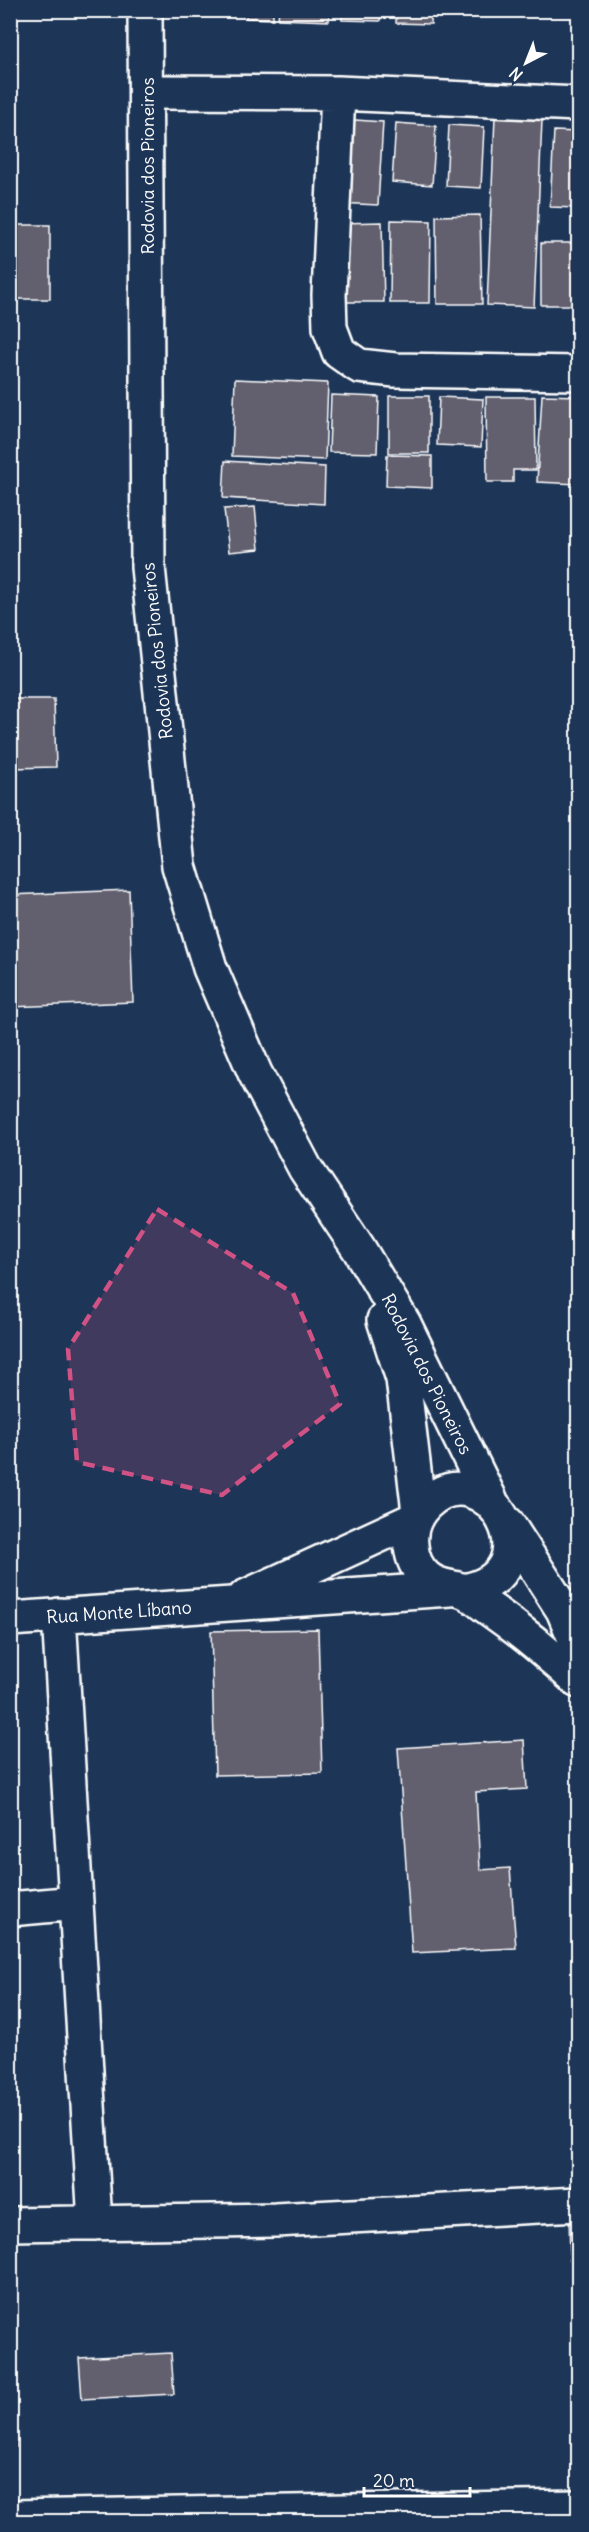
<svg xmlns="http://www.w3.org/2000/svg" width="589" height="2532" font-family="Delius,sans-serif">
<rect width="100%" height="100%" fill="#1d3557"/>
<filter id="ink" filterUnits="userSpaceOnUse"><feTurbulence type="fractalNoise" baseFrequency=".0167" numOctaves="2"/><feDisplacementMap in="SourceGraphic" scale="12" xChannelSelector="R" yChannelSelector="G"/><feConvolveMatrix kernelMatrix="1 2 1 2 8 2 1 2 1" color-interpolation-filters="sRGB"/></filter>
<g filter="url(#ink)">
<path fill="#625e6e" stroke="#fff" stroke-width="1.5" d="M246 10H273V19L246 18Z
M279 10H330L329 21 278 19Z
M342 10H381L380 21 342 20Z
M396 10H431V24L396 23Z
M495 117 542 120 534 307 487 305Z
M341 119 383 122 378 205 337 203Z
M396 123 436 126 432 185 392 182Z
M449 125 484 127 481 188 446 186Z
M554 131 578 132V208L550 207Z
M480 215 482 304H437L436 216Z
M391 220 431 221 430 303H390Z
M382 222 384 302H342L341 223Z
M10 225H50V299H10Z
M541 243H578V305H541Z
M235 379 328 383 325 460 232 456Z
M331 395 379 397 377 453 329 452Z
M542 395 578 396V484L537 482Z
M389 396H429V453H389Z
M439 397 483 399 481 447 437 445Z
M486 397H535L536 470H513V482H487Z
M387 455 432 456V488L386 486Z
M225 461 325 467 324 504 223 498Z
M255 507 259 549 229 552 224 509Z
M10 699H54L56 767 10 768Z
M129 890 133 1002 10 1007V895Z
M318 1629 322 1773 215 1775 211 1631Z
M524 1740 527 1789 476 1792 480 1870 510 1868 516 1948 412 1953 398 1748Z
M569 2213H578V2261H570Z
M171 2353 174 2394 82 2399 79 2358Z
M10 2392H16V2447L10 2446Z"/>
<g fill="none" stroke-linecap="round" stroke-linejoin="round">
<g stroke="#fff" stroke-width="38">
<path id="minor" d="M147 92 338 93 578 104
M338 93 329 295 330 328 339 352 359 366 395 370 578 373
M245 1597 415 1519
M59 1615 95 2223
M10 1619 450 1589
M10 1909 76 1903
M10 2224 275 2220 578 2204
M10 2517 578 2507"/>
</g>
<g stroke="#fff" stroke-width="38">
<path id="tertiary" d="M145 10 148 567 179 866 210 968 255 1073 305 1168 359 1249 404 1324 491 1501
M384 1320 403 1379 419 1512
M507 1523 563 1610 578 1646
M463 1591C560 1574 485 1446 426 1504 415 1515 409 1529 411 1545 412 1557 417 1569 426 1577 438 1588 451 1586 464 1591 472 1594 480 1602 487 1607 519 1629 549 1654 578 1681"/>
</g>
<use href="#minor" stroke="#1d3557" stroke-width="33"/>
<use href="#tertiary" stroke="#1d3557" stroke-width="33"/>
</g>
</g>
<path fill="#d15284" fill-opacity="0.2" stroke="#d15284" stroke-width="4.5" stroke-dasharray="12 8" stroke-linejoin="round" d="M157 1209 293 1293 340 1404 222 1495 77 1462 68 1349Z"/>
<g text-anchor="middle" dominant-baseline="central" stroke-width="4.5" stroke-linejoin="round" paint-order="stroke">
<g font-size="18" fill="#fff" stroke="#1d3557">
<text transform="translate(147 166) rotate(-90)">Rodovia dos Pioneiros</text>
<text transform="translate(157 651) rotate(-96)">Rodovia dos Pioneiros</text>
<text transform="translate(427 1374) rotate(63)">Rodovia dos Pioneiros</text>
<text transform="translate(119 1612) rotate(-4)">Rua Monte Líbano</text>
</g>
</g>
<rect width="589" height="2532" fill="none" stroke="#1d3557" stroke-width="36"/>
<rect x="18" y="18" width="553" height="2496" fill="none" stroke="#fff" stroke-width="2" filter="url(#ink)"/>
<g transform="translate(526 63) rotate(222)" stroke="#1d3557" stroke-width="4.5" paint-order="stroke">
<path d="M0-4.5L10 22L0 15L-10 22Z" fill="#ffffff"/>
<text y="-9" font-size="16" font-weight="bold" text-anchor="middle" fill="#ffffff">N</text>
</g>
<path d="M364 2487v9h106v-9" fill="none" stroke="#ffffff" stroke-width="3"/>
<text x="373" y="2487" font-size="18" fill="#ffffff" stroke="#1d3557" stroke-width="4.5" paint-order="stroke">20 m</text>
</svg>
